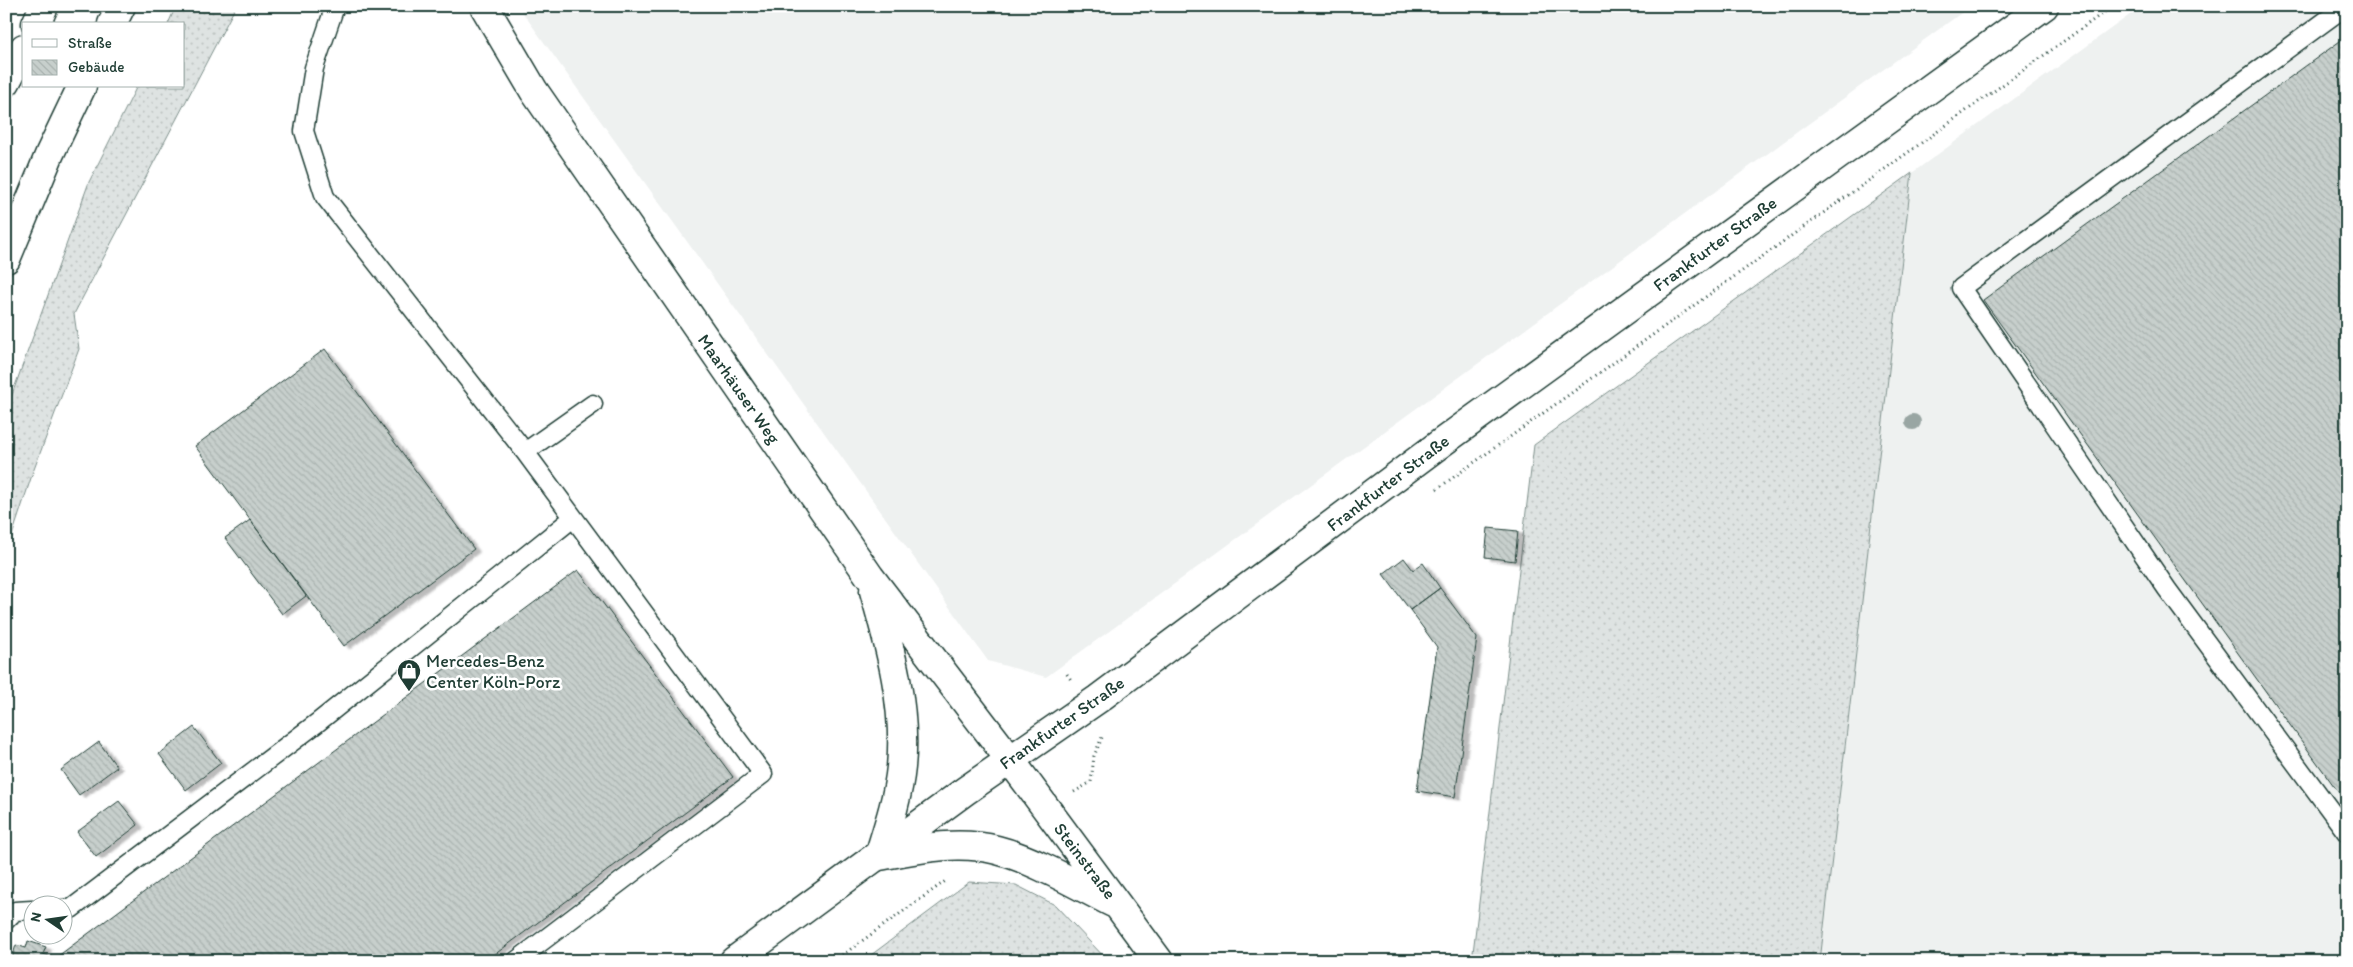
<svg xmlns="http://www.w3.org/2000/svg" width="2353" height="967" font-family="Itim,sans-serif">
<defs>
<pattern id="grass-dots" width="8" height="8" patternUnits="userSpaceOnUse" patternTransform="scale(1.25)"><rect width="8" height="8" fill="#dee3e2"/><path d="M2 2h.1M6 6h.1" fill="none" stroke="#bec4c2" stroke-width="1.8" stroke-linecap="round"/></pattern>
<pattern id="building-back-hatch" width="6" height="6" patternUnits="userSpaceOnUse" patternTransform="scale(1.25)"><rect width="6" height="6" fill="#c7cfcc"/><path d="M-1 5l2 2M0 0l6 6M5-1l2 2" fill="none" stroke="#aab3b0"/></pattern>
<filter id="shadow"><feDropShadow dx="5.5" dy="3" stdDeviation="1" flood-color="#0004"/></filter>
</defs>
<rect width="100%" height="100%" fill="#fff"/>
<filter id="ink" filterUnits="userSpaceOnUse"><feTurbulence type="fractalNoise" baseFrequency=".02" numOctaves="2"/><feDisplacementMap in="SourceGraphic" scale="10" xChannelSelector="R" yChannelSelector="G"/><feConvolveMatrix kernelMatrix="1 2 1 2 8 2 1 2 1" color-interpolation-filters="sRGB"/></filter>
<g filter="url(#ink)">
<path fill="#eef1f0" d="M518 6H1971L1046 677 988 661Z
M2142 6H2347V961H1820L1912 173Z"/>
<path fill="url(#grass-dots)" stroke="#7e908b" d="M176 6H236L74 314 79 349 33 472 6 554V411L89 182 137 86H184V24H168Z
M1912 173 1820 961H1472L1534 445Z
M969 882 1016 885 1055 905 1108 961H863Z"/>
<path fill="url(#building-back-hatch)" stroke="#1f3d34" filter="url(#shadow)" d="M2347 36V804L1983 300Z
M325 349 474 549 344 646 195 446Z
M250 520 306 596 282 614 225 538Z
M1488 528 1518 531 1515 561 1485 557Z
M1404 558 1413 570 1423 563 1440 588 1410 610 1383 574Z
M578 570 733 777 486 961H54V959Z
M1440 588 1477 638 1455 797 1417 791 1437 647 1410 610Z
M194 727 221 763 186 790 159 754Z
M99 742 117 767 79 795 61 770Z
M119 801 138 825 96 857 77 832Z
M28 941 46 947 43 954 52 957 54 961H11L16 945 26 948Z"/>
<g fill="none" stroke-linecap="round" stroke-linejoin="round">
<g stroke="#1f3d34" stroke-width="21">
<path id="lane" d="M335 6 314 68 304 131 325 197 525 452 763 774 516 961
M2346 6 1961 288 2167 589 2347 833
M525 452 593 404
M62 909H71L317 723 573 518
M6 920 15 911 32 910"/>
</g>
<g stroke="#1f3d34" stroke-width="31">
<path id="secondary" d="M484 6 534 91 870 577 1011 761 1159 961
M874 591C890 647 907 708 901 767 898 797 888 827 879 856 917 849 958 840 997 850 1033 859 1079 886 1113 903"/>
</g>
<g stroke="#1f3d34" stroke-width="31">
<path id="primary" d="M734 961 965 791 1098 699 1441 443 2044 6"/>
</g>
<g stroke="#1f3d34" stroke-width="31">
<path id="highway" d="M36 24 44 6
M112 24 121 6
M6 82 24 48
M6 259 50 153 82 86"/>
</g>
<path stroke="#1f3d34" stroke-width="3" stroke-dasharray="1 4" stroke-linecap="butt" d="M1437 489 2113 6
M1067 674 1071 680
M1074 792 1091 782 1094 756 1103 735
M834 961 947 880"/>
<use href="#lane" stroke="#fff" stroke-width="18"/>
<use href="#secondary" stroke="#fff" stroke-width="28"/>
<use href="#primary" stroke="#fff" stroke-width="28"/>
<use href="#highway" stroke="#fff" stroke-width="28"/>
</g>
<circle fill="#99a6a3" cx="1913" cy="422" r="8"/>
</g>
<defs>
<g id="shop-pin" transform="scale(1.25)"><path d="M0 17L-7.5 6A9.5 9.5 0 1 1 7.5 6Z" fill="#1f3d34" stroke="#fff"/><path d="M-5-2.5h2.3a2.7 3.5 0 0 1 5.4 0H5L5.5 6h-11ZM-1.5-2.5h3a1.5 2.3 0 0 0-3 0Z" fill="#fff"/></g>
</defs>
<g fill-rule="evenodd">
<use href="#shop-pin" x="409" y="671"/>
</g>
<g text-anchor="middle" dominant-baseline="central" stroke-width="5" stroke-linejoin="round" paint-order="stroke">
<g font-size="18" fill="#1f3d34" stroke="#fff">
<text transform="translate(1715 244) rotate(-36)">Frankfurter Straße</text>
<text transform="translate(739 389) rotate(55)">Maarhäuser Weg</text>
<text transform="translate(1388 483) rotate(-37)">Frankfurter Straße</text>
<text transform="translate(1062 723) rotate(-35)">Frankfurter Straße</text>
<text transform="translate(1085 861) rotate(53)">Steinstraße</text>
</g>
<g font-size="18" fill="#1f3d34" stroke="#fff" text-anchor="start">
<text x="426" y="661">Mercedes-Benz<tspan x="426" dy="21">Center Köln-Porz</tspan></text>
</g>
</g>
<rect width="2353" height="967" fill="none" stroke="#fff" stroke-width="25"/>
<rect x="12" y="12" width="2328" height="942" fill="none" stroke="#1f3d34" stroke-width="2" filter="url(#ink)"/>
<rect x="22" y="22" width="162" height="65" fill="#ffffff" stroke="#a5b1ae"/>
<rect x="32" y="39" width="25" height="8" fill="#ffffff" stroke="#a5b1ae"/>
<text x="68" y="48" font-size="15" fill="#1f3d34">Straße</text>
<rect x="32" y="60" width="25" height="15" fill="url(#building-back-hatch)" stroke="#a5b1ae"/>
<text x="68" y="72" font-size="15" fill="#1f3d34">Gebäude</text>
<g transform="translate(48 920) rotate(283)"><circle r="24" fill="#ffffff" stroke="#a5b1ae"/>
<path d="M0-4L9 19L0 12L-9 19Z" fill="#1f3d34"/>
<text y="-8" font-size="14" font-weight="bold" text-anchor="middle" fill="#1f3d34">N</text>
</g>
</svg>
